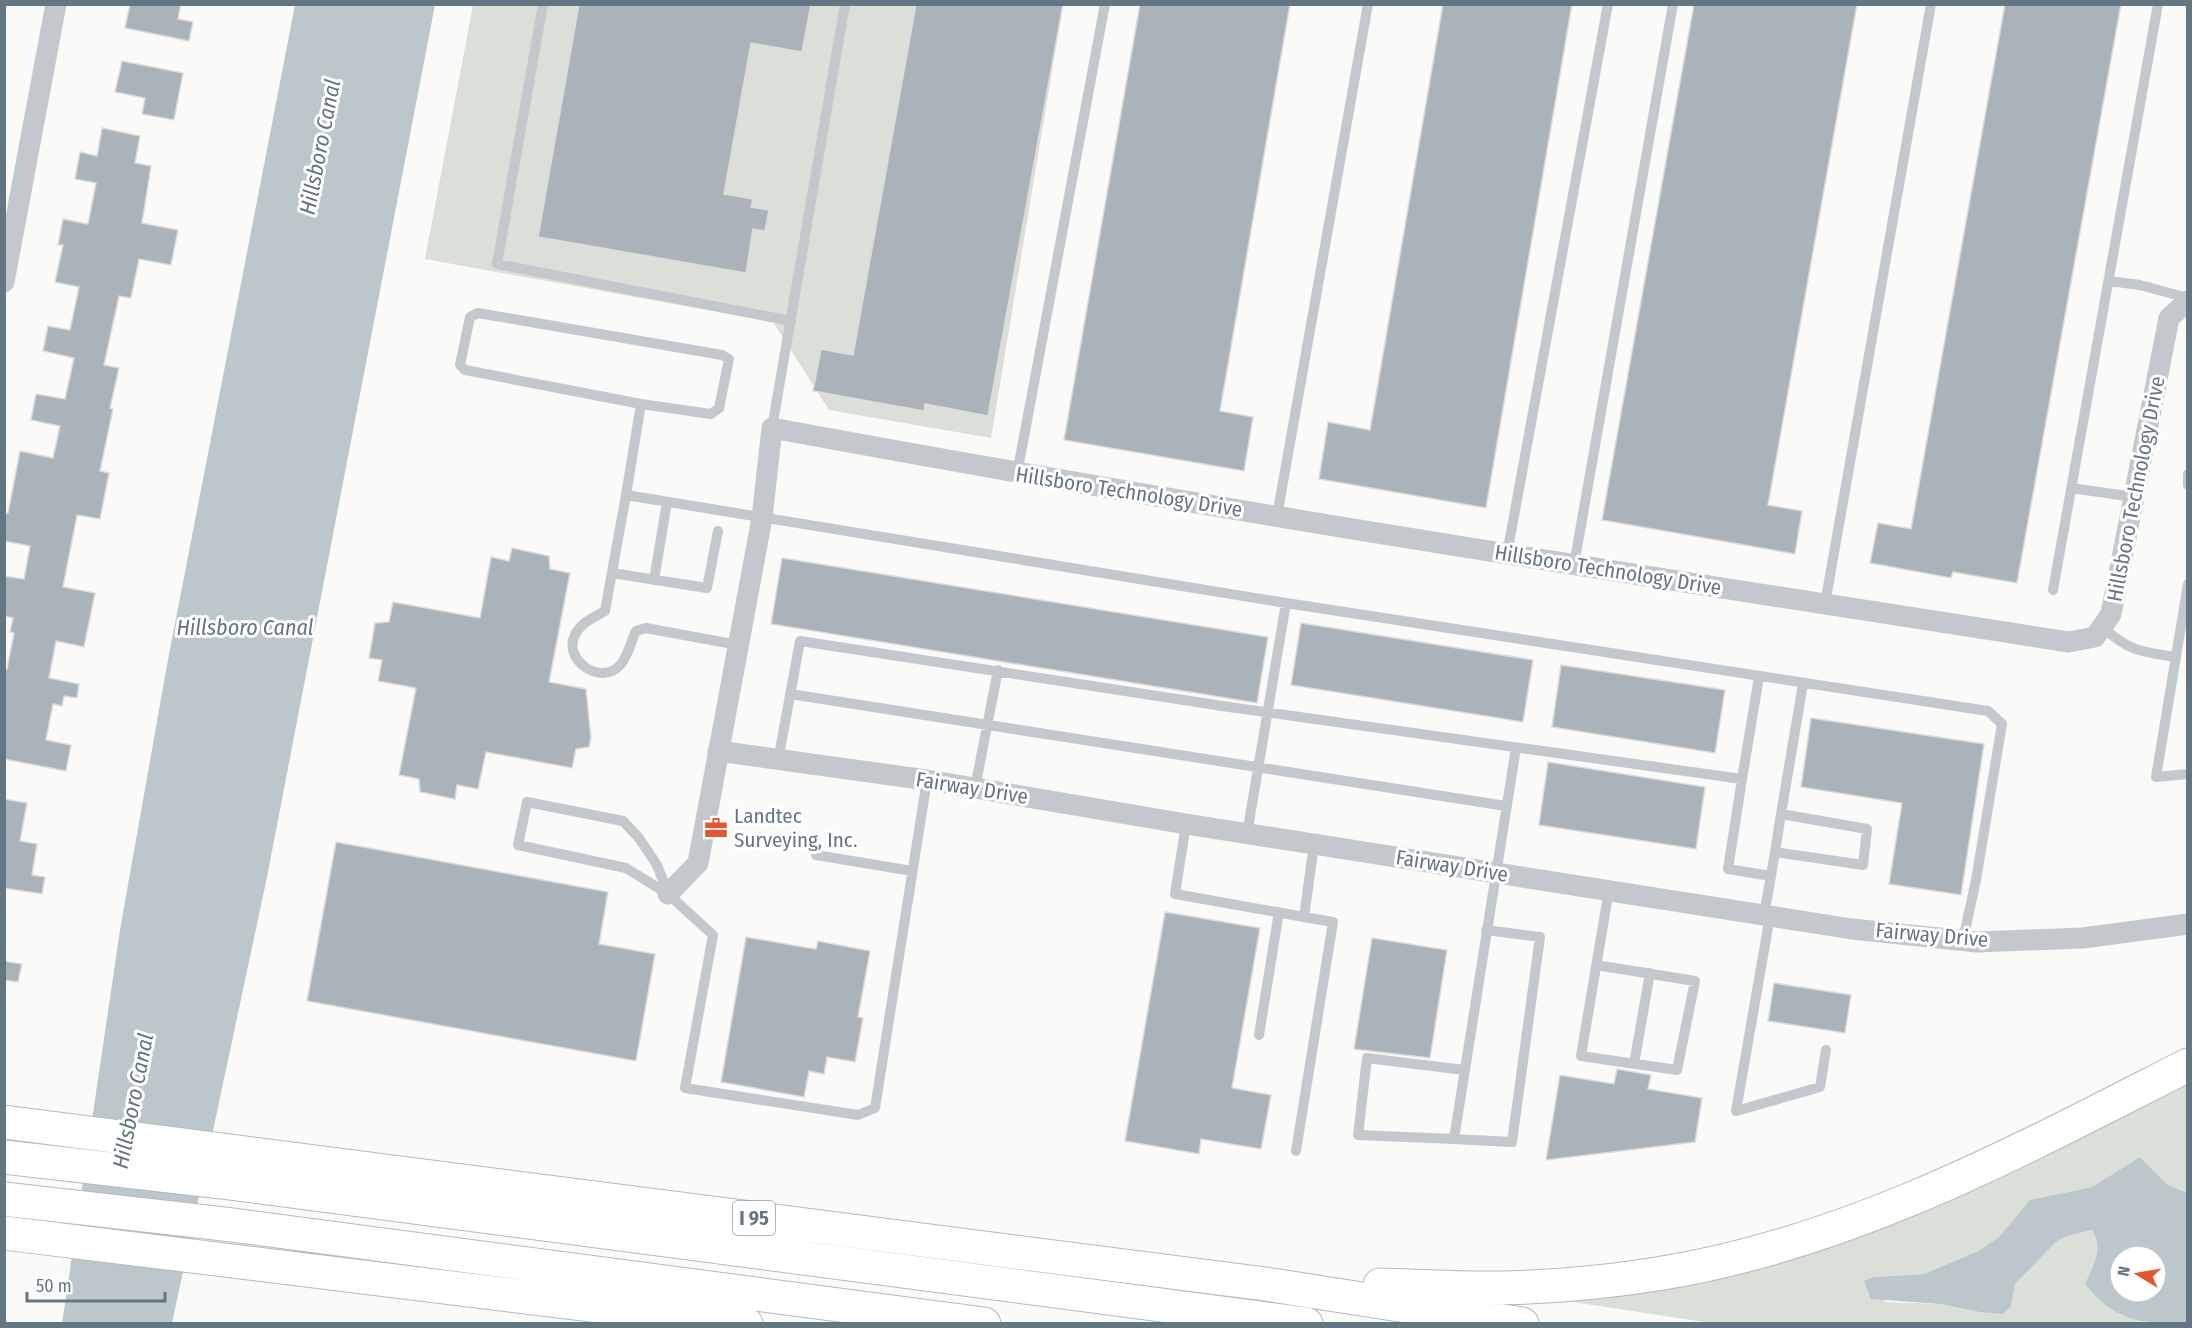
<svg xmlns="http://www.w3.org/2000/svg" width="2192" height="1328" font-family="'Fira Sans Condensed',sans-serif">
<rect width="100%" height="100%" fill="#fafaf8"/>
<path fill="#dadfd7" d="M473 5H1063L991 438 829 410 773 322 425 259Z
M2187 1077V1193L2168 1185 2140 1157 2092 1187 2030 1200 1999 1237 1978 1251 1924 1274 1874 1277 1885 1302 1940 1304 1979 1312 2011 1306 2015 1284 2056 1242 2067 1236 2092 1230C2104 1252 2093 1263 2085 1284L2119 1314 2149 1323 1717 1324 1547 1298 1647 1283Z"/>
<path fill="#bbc7cb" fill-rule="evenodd" d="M295 5H435L267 877 172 1323 62 1324 120 930 167 665Z
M2140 1157 2168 1185 2187 1193V1323C2142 1324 2115 1322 2085 1284 2093 1264 2104 1250 2092 1230L2067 1236 2056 1242 2015 1284 2011 1306 2003 1314 1979 1312 1940 1304 1871 1299 1864 1281 1874 1277 1924 1274 1978 1251 1999 1237 2030 1200 2092 1187ZM2120 1256H2156V1292H2120Z"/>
<path fill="#aab3b9" stroke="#dcdcda" stroke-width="1.5" d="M130 4H181L178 19 193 22 189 41 125 28Z
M579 4H811L802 52 751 43 724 194 753 199 751 207 769 210 765 231 753 229 746 273 538 237Z
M916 4H1063L988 416 925 404 924 411 813 391 821 349 853 355Z
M1140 4H1290L1220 411 1253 417 1244 471 1064 440Z
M1443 4H1572L1486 508 1319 479 1328 422 1370 430Z
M1694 4H1857L1768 505 1802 511 1795 554 1602 520Z
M2005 4H2121L2017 583 1953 572 1951 578 1870 563 1878 523 1911 529Z
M122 61 183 73 174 120 142 114 145 98 115 92Z
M102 128 140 136 135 163 151 166 142 223 178 230 171 265 139 259 131 298 119 296 104 365 119 368 110 408 113 409 100 471 109 473 100 519 77 515 63 587 95 593 84 647 56 641 49 678 79 684 77 698 64 696 62 706 53 704 46 740 71 745 66 771 4 759V668L7 669 14 633 10 632 13 618 4 616V576L24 579 30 546 4 541V521L6 513H8L20 451 53 458 60 426 31 420 36 394 65 399 74 358 43 351 48 326 70 330 79 287 55 282 63 245H58L63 219 88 224 96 183 75 179 80 152 97 156Z
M512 548 549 556 550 569 570 573 549 682 586 689 591 738 589 747 576 749 572 768 486 752 478 789 457 785 455 799 420 792 419 779 399 775 416 688 378 681 382 660 369 658 375 623 389 622 393 602 480 618 491 557 509 561Z
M782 558 1268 637 1257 703 771 624Z
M1301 623 1533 660 1523 722 1291 685Z
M1561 665 1725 690 1715 753 1552 727Z
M1811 718 1984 744 1961 895 1889 884 1902 803 1801 787Z
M1548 762 1705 787 1696 849 1539 825Z
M4 799 27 803 20 841 37 844 32 875 45 877 42 894 4 888Z
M336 842 608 892 599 944 655 954 636 1061 307 1001Z
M1165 912 1260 928 1232 1088 1271 1095 1261 1149 1201 1139 1199 1154 1125 1141Z
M746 937 803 947 816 949 818 941 870 951 858 1017 863 1018 855 1062 827 1057 824 1074 809 1071 804 1097 721 1082Z
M1372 938 1447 950 1430 1058 1354 1049Z
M4 961 22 964 18 982 4 980Z
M1774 983 1851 995 1845 1033 1768 1021Z
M1617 1069 1651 1075 1648 1089 1702 1098 1695 1142 1546 1160 1560 1075 1614 1084Z"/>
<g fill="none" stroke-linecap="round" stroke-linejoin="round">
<g stroke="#b4b9bd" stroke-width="35">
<path id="motorway" d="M4 1122 1272 1285 1522 1324
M4 1157 231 1183 1306 1324
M4 1199 224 1224 984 1324
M4 1233 746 1324
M1380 1285C1415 1286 1450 1288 1485 1288 1542 1288 1600 1283 1657 1274 1848 1244 2017 1152 2188 1065"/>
</g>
<path stroke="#c3c8cc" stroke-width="10" d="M543 4 497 264 791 321
M2109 281 2140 285 2188 298
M772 428 845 4
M1017 474 1105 4
M2188 474V485
M2071 488 2134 497
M626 495 641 404 711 414 719 408 729 359 722 355 478 313 470 317 460 365 465 370 641 404
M1277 516 1368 4
M1507 554 1608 4
M1574 565 1673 4
M612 573 707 588 718 531
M654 580 667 502
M2188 584 2156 777 2188 774
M2053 590 2158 4
M1825 604 1931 4
M2102 627C2129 651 2141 652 2175 657
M738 645 646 628 636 631C631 641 628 656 621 664 602 688 560 659 576 633 582 622 595 617 605 611L626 495 1286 603 1988 711 2002 724 1976 880 1963 940
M790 694 1506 806
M778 761 800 641 1229 707 1742 779 1728 869 1771 876 1764 915
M1742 779 1759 677
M975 788 998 670
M1781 814 1803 684
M1186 824 1175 894 1304 917 1314 844
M1247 834 1286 603
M816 855 912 871
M1771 876 1775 852 1863 865 1867 829 1781 814 1775 852
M668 894 626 868 518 845 527 802 623 821 639 838 657 865 668 894 713 935 685 1088 858 1115 875 1108 927 780
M1770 916 1736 1111 1820 1087 1826 1050
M1596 965 1695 981 1677 1070 1581 1056 1609 890
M1259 1035 1279 912
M1634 1064 1650 973
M1464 1070 1367 1058 1358 1135 1454 1139 1516 748
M1454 1139 1512 1142 1540 937 1486 930
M1296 1151 1333 922 1304 917"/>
<path stroke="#c3c8cc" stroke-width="21" d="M4 282 56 4
M718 751 927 780 1186 824 1852 929 1977 942 2083 938 2188 924
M668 894 698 863 762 518 772 428C1203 508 1636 575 2069 642L2095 637 2111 614 2169 318 2188 301"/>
<use href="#motorway" stroke="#fff" stroke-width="33"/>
</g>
<defs>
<g id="office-bare" transform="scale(1.8)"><path d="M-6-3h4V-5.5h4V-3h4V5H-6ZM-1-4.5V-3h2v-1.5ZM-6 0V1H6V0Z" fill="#e4572e" stroke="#fff" stroke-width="2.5" paint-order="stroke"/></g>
</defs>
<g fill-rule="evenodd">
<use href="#office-bare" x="716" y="828"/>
</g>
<g text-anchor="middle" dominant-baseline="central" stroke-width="6" stroke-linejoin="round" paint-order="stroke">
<rect fill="#fff" stroke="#939fa8" stroke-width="1.5" x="733" y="1201" width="42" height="34" rx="4.5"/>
<g font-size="20" font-weight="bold" fill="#657683">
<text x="754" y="1218">I 95</text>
</g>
<g font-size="21" fill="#657683" stroke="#fff">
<text transform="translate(2136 489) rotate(-79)">Hillsboro Technology Drive</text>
<text transform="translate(1129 492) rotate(9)">Hillsboro Technology Drive</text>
<text transform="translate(1608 570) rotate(9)">Hillsboro Technology Drive</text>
<text transform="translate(972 788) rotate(9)">Fairway Drive</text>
<text transform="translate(1452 866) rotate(9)">Fairway Drive</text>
<text transform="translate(1932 935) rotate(5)">Fairway Drive</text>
</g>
<g font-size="21" fill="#657683" stroke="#fff" text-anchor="start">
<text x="734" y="816">Landtec<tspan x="734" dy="24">Surveying, Inc.</tspan></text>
</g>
<g font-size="22" font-style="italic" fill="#60757c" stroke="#fff">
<text transform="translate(320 147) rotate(-79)">Hillsboro Canal</text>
<text x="245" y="627">Hillsboro Canal</text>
<text transform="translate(133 1101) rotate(-79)">Hillsboro Canal</text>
</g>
</g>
<rect width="2192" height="1328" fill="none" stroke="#657683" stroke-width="12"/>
<g transform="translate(2138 1274) rotate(281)"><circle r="28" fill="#ffffff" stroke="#c1c8cd" stroke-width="1.5"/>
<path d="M0-4.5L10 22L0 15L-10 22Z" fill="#e4572e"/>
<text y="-9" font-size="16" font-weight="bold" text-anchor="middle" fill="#657683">N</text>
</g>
<path d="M27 1292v9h138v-9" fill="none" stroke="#657683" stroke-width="3"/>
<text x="36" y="1292" font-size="18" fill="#657683" stroke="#ffffff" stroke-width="4.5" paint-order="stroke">50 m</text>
</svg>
